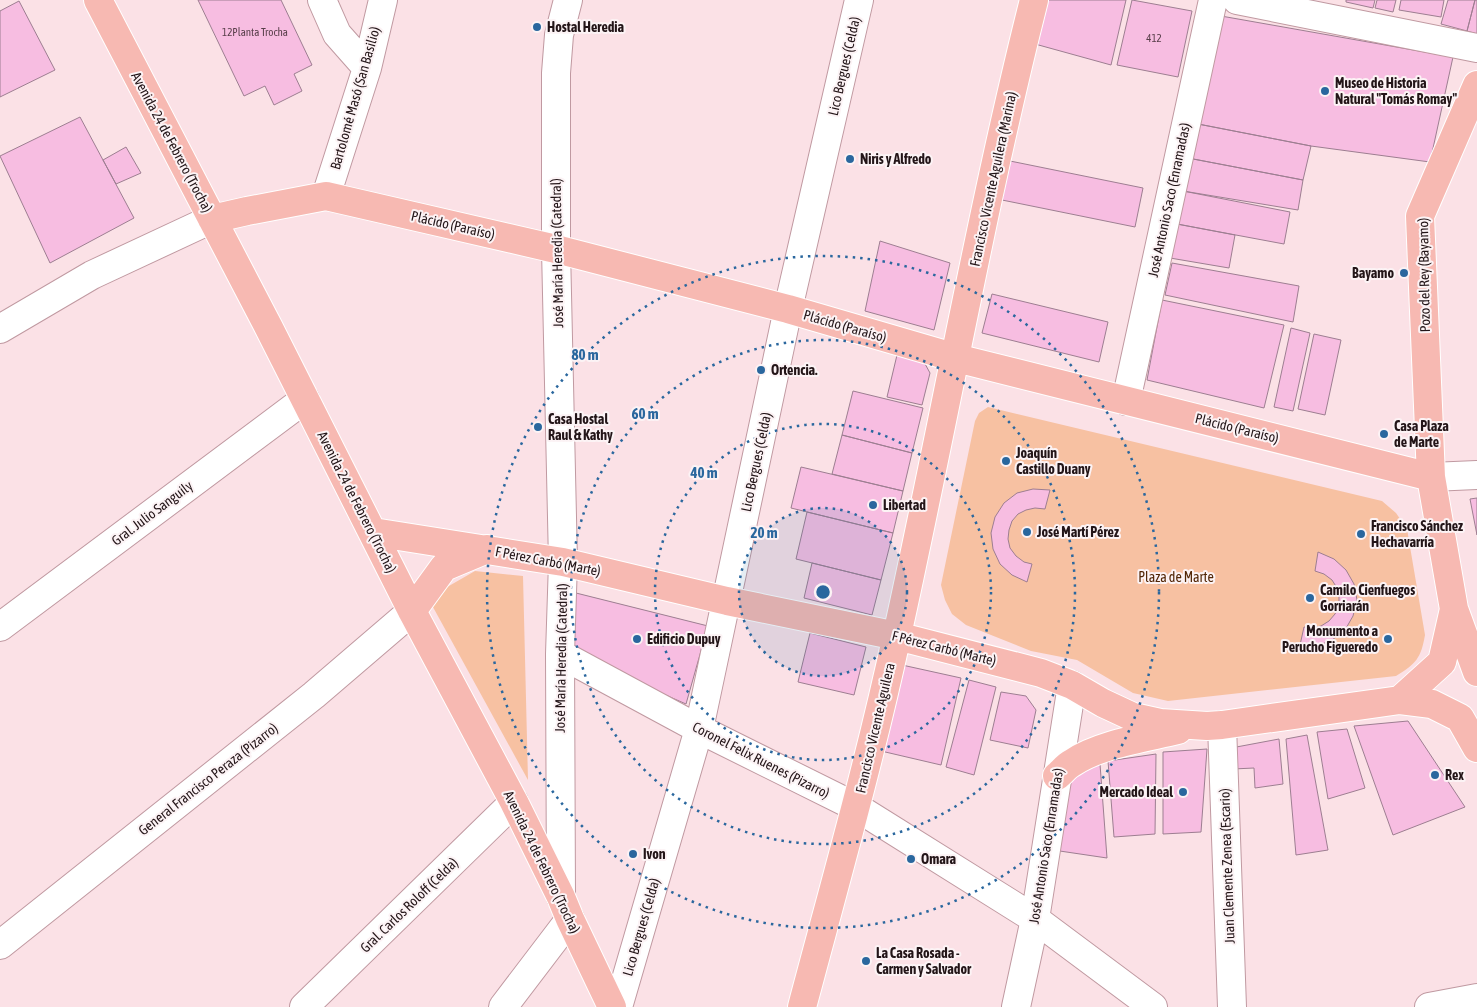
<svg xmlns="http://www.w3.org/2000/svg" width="1477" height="1007" font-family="'Asap Condensed',sans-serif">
<rect width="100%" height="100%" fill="#fbe1e6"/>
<path fill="#f7c1a2" d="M988 407 1382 501 1396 513 1407 529 1425 635C1421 658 1416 664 1396 676L1168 701 1133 693 1077 660 1031 651 966 625 952 614 945 600 941 585 975 421 979 413Z
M475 571 523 576 528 780 428 598Z"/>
<path fill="#f7bde1" stroke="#9d7e91" d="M198 0H281L312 65 294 74 302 91 274 105 265 86 244 96Z
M1045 0H1126L1111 65 1035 44Z
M1132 0 1192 11 1178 77 1117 65Z
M1346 0H1375L1373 8 1346 2Z
M1377 0H1396L1393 12 1375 8Z
M1401 0H1444L1441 17 1399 10Z
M1448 0H1475L1467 31 1441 24Z
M1475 0H1477V34L1467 31Z
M19 1 55 70 0 97V11Z
M1221 16 1453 57 1430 162 1311 146 1198 124Z
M80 117 134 218 50 263 0 156Z
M1198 124 1311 146 1303 180 1188 158Z
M126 147 141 173 116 184 103 160Z
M1188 158 1303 180 1298 210 1183 191Z
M1010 161 1143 188 1135 227 1002 200Z
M1183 191 1290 212 1284 244 1177 224Z
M1177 224 1235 235 1229 268 1170 258Z
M880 241 950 263 934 330 865 311Z
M1172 263 1299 286 1293 322 1165 295Z
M992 294 1108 322 1099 362 982 333Z
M1162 300 1284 325 1264 408 1147 380Z
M1291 328 1310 333 1293 411 1274 407Z
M1314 334 1341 340 1325 415 1298 409Z
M897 355 924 362 930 373 922 405 887 397Z
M853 391 923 408 912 453 842 435Z
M842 435 912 453 903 491 832 474Z
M801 467 903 491 893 533 791 508Z
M1033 489 1050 490 1045 509 1035 508 1026 510 1018 514 1012 521 1009 530 1008 539 1010 548 1016 556 1024 562 1032 564 1027 582 1012 575 1000 564 993 549 991 533 995 517 1004 503 1017 493Z
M1477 498V535L1470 499Z
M807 512 893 533 881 580 796 559Z
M1318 552 1334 559 1346 570 1354 584 1357 600 1353 616 1345 630 1332 640 1317 646 1300 645 1304 627 1312 628 1321 626 1329 621 1335 614 1339 606V596L1337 588 1332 580 1324 574 1315 571Z
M812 563 881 580 872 615 804 598Z
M572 592 708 626 686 704 570 653Z
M810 633 866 647 854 695 798 682Z
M902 665 961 678 941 765 881 751Z
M969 680 996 687 974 775 946 767Z
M1001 692 1026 696 1036 710 1028 748 990 740Z
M1408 721 1465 807 1393 835 1354 726Z
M1347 729 1365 788 1328 799 1317 732Z
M1307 735 1328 850 1296 855 1286 739Z
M1279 739 1283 784 1255 788 1254 768 1233 769 1231 748Z
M1207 749 1201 832 1163 834V752Z
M1156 754 1155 834 1114 837 1108 761Z
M1100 764 1107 858 1053 850 1068 773Z"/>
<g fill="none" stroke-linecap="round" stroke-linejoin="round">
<g stroke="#c099a1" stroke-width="30">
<path id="minor" d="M322 0 337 34 367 68
M1237 0 1477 48
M326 196 367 68 383 0
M0 329 92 275 212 219
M1126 401 1213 0
M1431 477 1477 475
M0 627 305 399
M560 654 699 729 856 807 1035 919 1153 1007
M1222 725 1232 1007
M561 897 560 654 563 562 556 249V73L559 35 568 0
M0 945 314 695 412 611
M304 1007 514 802
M503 1007 570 919
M618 1007 699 729 788 309 859 0
M1016 1007 1035 919 1072 685
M1429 1007 1477 998"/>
</g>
<g stroke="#fff" stroke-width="30">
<path id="major" d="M98 0 269 328 412 611 514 802 561 897 570 919 612 1007
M1477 85 1420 216 1431 477 1454 609 1477 672
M212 219 247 211 326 196 556 249 788 309 956 358 1431 477
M373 532 563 562 727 601 897 636 1041 673 1072 685 1103 703 1133 717 1160 723 1207 726 1222 725 1400 700 1442 662 1454 609
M412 611 444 567 487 549
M1400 700 1432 704 1460 718 1477 748
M1057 776C1062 772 1066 766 1072 763 1100 744 1145 738 1178 730
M802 1007C835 883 870 760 897 635 944 423 981 210 1034 0"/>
</g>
<use href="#minor" stroke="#fff" stroke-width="28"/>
<use href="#major" stroke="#f7b9b2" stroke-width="28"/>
</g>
<circle cx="823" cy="592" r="84" fill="#2a679e" fill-opacity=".12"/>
<g fill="none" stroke="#2a679e" stroke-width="2.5" stroke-dasharray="2.5 5">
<circle cx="823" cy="592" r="84"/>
<circle cx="823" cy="592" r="168"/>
<circle cx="823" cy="592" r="252"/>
<circle cx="823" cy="592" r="336"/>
</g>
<g fill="#2a679e" stroke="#fcf3f5" stroke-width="2">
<circle cx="537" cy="27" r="5"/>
<circle cx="1325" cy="91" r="5"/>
<circle cx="850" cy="159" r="5"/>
<circle cx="1404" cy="273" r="5"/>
<circle cx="761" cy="370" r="5"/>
<circle cx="538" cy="427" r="5"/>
<circle cx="1384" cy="434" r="5"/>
<circle cx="1006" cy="461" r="5"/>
<circle cx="873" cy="505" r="5"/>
<circle cx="1027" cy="532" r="5"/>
<circle cx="1361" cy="534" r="5"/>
<circle cx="1310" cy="598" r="5"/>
<circle cx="637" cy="639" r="5"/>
<circle cx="1388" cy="639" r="5"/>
<circle cx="1435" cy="775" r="5"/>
<circle cx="1183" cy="792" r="5"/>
<circle cx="633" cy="854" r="5"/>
<circle cx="911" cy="859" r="5"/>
<circle cx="866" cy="961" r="5"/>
</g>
<g text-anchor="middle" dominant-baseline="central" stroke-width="4" stroke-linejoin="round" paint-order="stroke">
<g font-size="11" fill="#583f4a">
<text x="255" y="32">12Planta Trocha</text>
<text x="1154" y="38">412</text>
</g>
<g font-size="14" font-weight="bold" fill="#231518" stroke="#fcf3f5" text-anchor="start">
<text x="547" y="27">Hostal Heredia</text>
<text x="1335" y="83">Museo de Historia<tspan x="1335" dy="16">Natural "Tomás Romay"</tspan></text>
<text x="860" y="159">Niris y Alfredo</text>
<text x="1394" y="273" text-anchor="end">Bayamo</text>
<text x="771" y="370">Ortencia.</text>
<text x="548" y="419">Casa Hostal<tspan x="548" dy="16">Raul &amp; Kathy</tspan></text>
<text x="1394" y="426">Casa Plaza<tspan x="1394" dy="16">de Marte</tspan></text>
<text x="1016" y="453">Joaquín<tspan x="1016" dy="16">Castillo Duany</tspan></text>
<text x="883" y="505">Libertad</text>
<text x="1371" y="526">Francisco Sánchez<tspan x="1371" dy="16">Hechavarría</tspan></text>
<text x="1037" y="532">José Martí Pérez</text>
<text x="1320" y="590">Camilo Cienfuegos<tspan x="1320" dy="16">Gorriarán</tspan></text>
<text x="1378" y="631" text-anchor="end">Monumento a<tspan x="1378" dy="16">Perucho Figueredo</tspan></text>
<text x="647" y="639">Edificio Dupuy</text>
<text x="1445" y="775">Rex</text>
<text x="1173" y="792" text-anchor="end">Mercado Ideal</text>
<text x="643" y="854">Ivon</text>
<text x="921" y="859">Omara</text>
<text x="876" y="953">La Casa Rosada -<tspan x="876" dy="16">Carmen y Salvador</tspan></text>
</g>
<g font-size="14" fill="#231518" stroke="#fcf3f5">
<text transform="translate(844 66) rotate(-77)">Lico Bergues (Celda)</text>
<text transform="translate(355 98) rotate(-74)">Bartolomé Masó (San Basilio)</text>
<text transform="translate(172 142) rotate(62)">Avenida 24 de Febrero (Trocha)</text>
<text transform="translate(993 179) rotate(-78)">Francisco Vicente Aguilera (Marina)</text>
<text transform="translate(1169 200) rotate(-78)">José Antonio Saco (Enramadas)</text>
<text transform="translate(453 225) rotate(13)">Plácido (Paraíso)</text>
<text transform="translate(557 253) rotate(-91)">José María Heredia (Catedral)</text>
<text transform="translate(1424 275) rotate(-91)">Pozo del Rey (Bayamo)</text>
<text transform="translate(845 326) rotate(16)">Plácido (Paraíso)</text>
<text transform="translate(1237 428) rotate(14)">Plácido (Paraíso)</text>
<text transform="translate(756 462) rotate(-78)">Lico Bergues (Celda)</text>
<text transform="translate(357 502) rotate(63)">Avenida 24 de Febrero (Trocha)</text>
<text transform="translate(152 513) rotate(-37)">Gral. Julio Sanguily</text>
<text transform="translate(548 561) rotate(11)">F Pérez Carbó (Marte)</text>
<text transform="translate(944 648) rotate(14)">F Pérez Carbó (Marte)</text>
<text transform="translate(561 658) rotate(-89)">José María Heredia (Catedral)</text>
<text transform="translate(875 728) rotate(-77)">Francisco Vicente Aguilera</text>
<text transform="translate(761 760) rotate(27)">Coronel Felix Ruenes (Pizarro)</text>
<text transform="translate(208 779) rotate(-38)">General Francisco Peraza (Pizarro)</text>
<text transform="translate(1046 846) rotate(-81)">José Antonio Saco (Enramadas)</text>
<text transform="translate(542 862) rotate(64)">Avenida 24 de Febrero (Trocha)</text>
<text transform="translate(1227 866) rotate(-92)">Juan Clemente Zenea (Escario)</text>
<text transform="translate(409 905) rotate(-44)">Gral. Carlos Roloff (Celda)</text>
<text transform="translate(641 927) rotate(-74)">Lico Bergues (Celda)</text>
</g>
<g font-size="14" fill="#522606" stroke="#fcf3f5">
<text x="1176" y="577">Plaza de Marte</text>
</g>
</g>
<circle cx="823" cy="592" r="8" fill="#2a679e" stroke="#fcf3f5" stroke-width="2.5"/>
<g font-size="15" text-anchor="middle" font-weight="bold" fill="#2a679e" stroke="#fcf3f5" stroke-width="4" stroke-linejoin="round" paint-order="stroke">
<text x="585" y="360">80 m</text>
<text x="645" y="419">60 m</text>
<text x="704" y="478">40 m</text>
<text x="764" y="538">20 m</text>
</g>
</svg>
